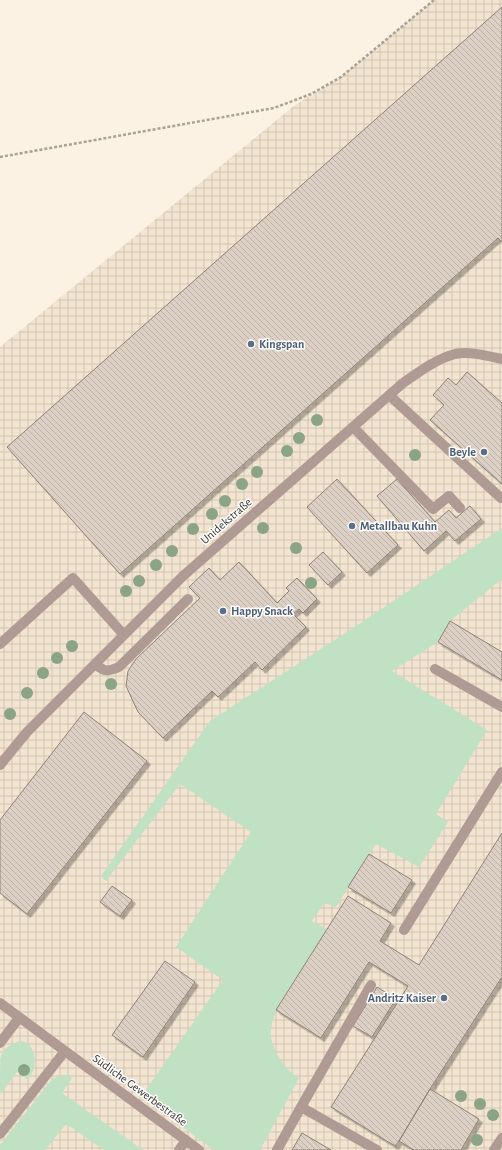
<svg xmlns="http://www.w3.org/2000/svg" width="502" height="1150" font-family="'Alegreya Sans',sans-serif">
<defs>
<pattern id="industrial-grid" width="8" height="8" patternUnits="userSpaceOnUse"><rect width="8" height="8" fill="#f2e4d0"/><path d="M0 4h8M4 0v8" fill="none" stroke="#d0c4b3"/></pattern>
<pattern id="building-back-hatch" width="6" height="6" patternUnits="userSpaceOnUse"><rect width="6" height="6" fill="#dccfc4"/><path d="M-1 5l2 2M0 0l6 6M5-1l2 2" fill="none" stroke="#bdb2a9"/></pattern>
<filter id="shadow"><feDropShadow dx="3.5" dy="3.5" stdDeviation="0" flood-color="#0004"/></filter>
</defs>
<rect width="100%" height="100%" fill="#fbf2e4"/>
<path fill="url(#industrial-grid)" d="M434 0H502V1150H0V347L295 105 341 77Z"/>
<path fill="#c0e1c3" d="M502 528V579L450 621 438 642 392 671 487 730 436 814 448 822 419 867 376 844 336 907 324 903 312 921 327 929C317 945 307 962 296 978 286 994 273 1010 271 1030 269 1047 285 1070 299 1078L260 1150H214L141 1097 223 980 176 947 251 832 180 784 106 881 101 876 210 721 353 628Z
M21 1041 28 1043 32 1049 35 1058 34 1069 28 1080 17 1072 0 1094C0 1086 0 1061 1 1055 5 1047 13 1043 21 1041Z
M62 1075H68L72 1078 62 1093 143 1150H104L66 1124 45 1150H0V1145L45 1088 52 1079Z"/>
<path fill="url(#building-back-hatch)" stroke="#8e8278" filter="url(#shadow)" d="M502 7V242L498 238 120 574 7 447Z
M467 372 502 403V484L430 420 444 405 433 395 448 378 456 385Z
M337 479 398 545 367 573 307 507Z
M397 479 435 522 449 510 456 518 470 506 481 519 455 541 446 531 424 551 377 496Z
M323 552 342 572 328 585 309 565Z
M239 562 277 603 289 591 286 588 297 578 317 599 303 613 299 609 293 614 306 627 262 670 255 662 218 697 212 691 163 738 138 712 126 686 128 671 136 659 200 598 189 587 209 568 220 580Z
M450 621 502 652V680L438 642Z
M84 712 147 761 27 914 0 893V820Z
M502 833V977L430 1089 399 1141 395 1146 331 1107 408 986 369 962 321 1038 276 1010 348 896 391 923 380 941 419 965Z
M369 854 412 880 391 913 348 887Z
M112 886 132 900 120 916 100 902Z
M165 961 195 982 143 1057 112 1035Z
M377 987 396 999 372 1037 353 1026Z
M430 1089 479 1119 461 1150H414L399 1141Z
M302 1133 331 1150H292Z"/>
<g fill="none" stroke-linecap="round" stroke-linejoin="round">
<path stroke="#a7a196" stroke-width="2.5" stroke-dasharray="3 2" stroke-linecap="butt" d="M0 157 274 108 311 94 341 77 434 0"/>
<path stroke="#b09b94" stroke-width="10" d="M389 395 501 498
M353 427 433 509 449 496 460 508
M0 644 73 578 124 635
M95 664C105 672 107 672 119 667L188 599
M435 669 502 707
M0 765 27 732 183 576 403 383C419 372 436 359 455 354 469 351 488 356 502 359
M404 930 502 772
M0 1003 199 1150
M0 1043 19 1018
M301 1107 371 985
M0 1134 65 1051
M179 1150 186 1140
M277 1150 301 1107 377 1150
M494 1150 502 1138"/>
</g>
<g fill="#8ca486">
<circle cx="317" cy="420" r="6"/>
<circle cx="299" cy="438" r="6"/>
<circle cx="287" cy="451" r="6"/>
<circle cx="415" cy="455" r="6"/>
<circle cx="257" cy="472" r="6"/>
<circle cx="242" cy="484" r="6"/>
<circle cx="225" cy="501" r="6"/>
<circle cx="212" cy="514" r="6"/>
<circle cx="263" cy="528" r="6"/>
<circle cx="193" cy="529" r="6"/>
<circle cx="296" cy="548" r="6"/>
<circle cx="172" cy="551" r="6"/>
<circle cx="156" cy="565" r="6"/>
<circle cx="139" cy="581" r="6"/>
<circle cx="311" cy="583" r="6"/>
<circle cx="126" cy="591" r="6"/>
<circle cx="72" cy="646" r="6"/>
<circle cx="57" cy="658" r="6"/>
<circle cx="43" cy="673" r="6"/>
<circle cx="111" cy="684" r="6"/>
<circle cx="27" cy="693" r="6"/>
<circle cx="10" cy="714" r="6"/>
<circle cx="24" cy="1070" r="6"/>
<circle cx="461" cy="1096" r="6"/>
<circle cx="480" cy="1104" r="6"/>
<circle cx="493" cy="1115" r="6"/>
<circle cx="477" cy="1140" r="6"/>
</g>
<g fill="#5c6f8a" stroke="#fff" stroke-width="1.5">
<circle cx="251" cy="344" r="4"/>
<circle cx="484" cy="452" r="4"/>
<circle cx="352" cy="526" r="4"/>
<circle cx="223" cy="611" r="4"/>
<circle cx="444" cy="998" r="4"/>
</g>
<g text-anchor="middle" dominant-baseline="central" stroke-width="3" stroke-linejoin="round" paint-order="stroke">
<g font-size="12" font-weight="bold" fill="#4e5e75" stroke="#fff" text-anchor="start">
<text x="259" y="344">Kingspan</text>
<text x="476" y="452" text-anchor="end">Beyle</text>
<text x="360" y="526">Metallbau Kuhn</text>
<text x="231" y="611">Happy Snack</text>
<text x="436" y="998" text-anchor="end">Andritz Kaiser</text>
</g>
<g font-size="12" fill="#37332e" stroke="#fff">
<text transform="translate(226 521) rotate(-41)">Unidekstraße</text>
<text transform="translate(140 1090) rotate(36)">Südliche Gewerbestraße</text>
</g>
</g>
</svg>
